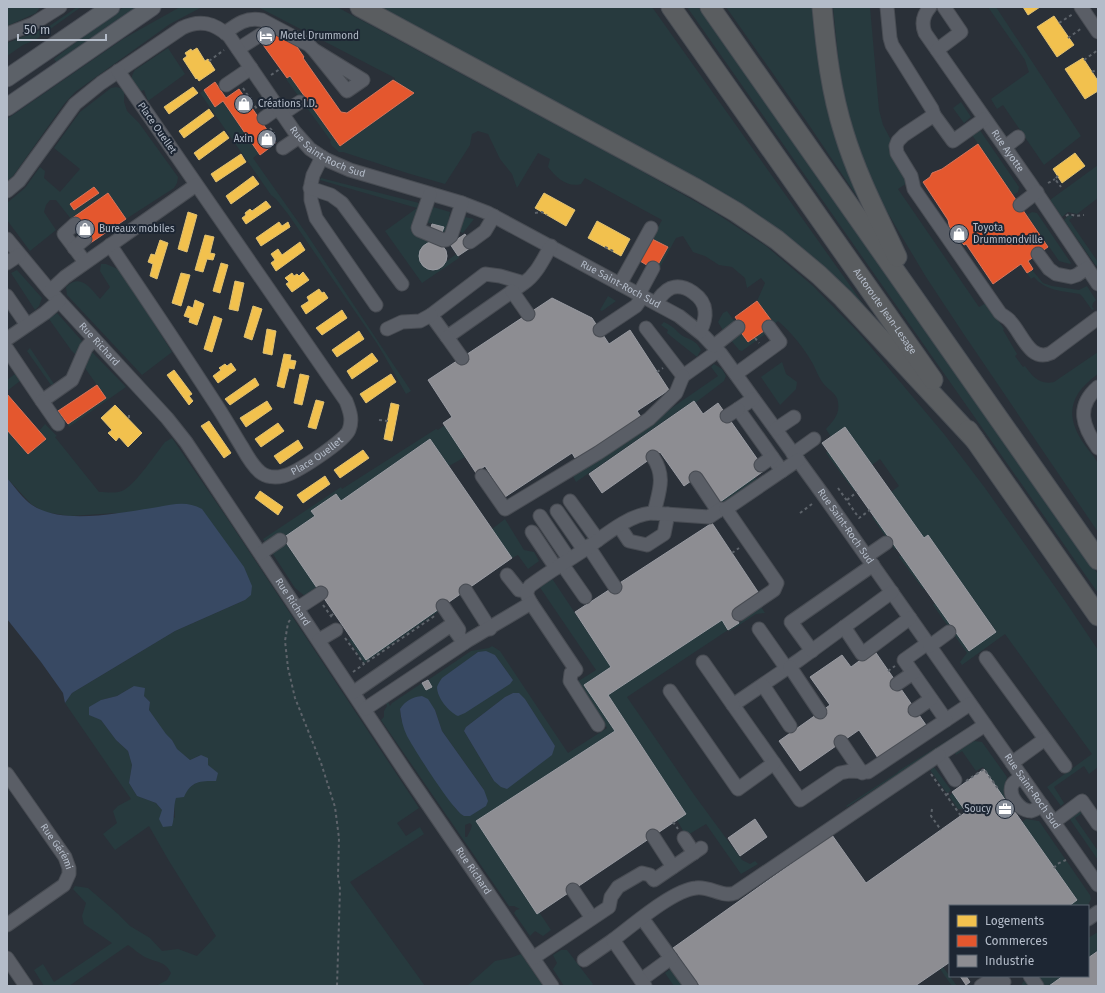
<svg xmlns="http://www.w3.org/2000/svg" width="1105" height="993" font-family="'Fira Sans',sans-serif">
<rect width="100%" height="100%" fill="#2a3038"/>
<path fill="#273a3e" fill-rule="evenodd" d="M7 7H19L20 8 22 7H40L36 13 7 26Z
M77 7H81L35 40 23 45 7 56V43L48 27Z
M124 7H138L57 63 54 59 104 20Z
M180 7H202L170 24 75 92 64 104 13 176 7 181V119L123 39Z
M258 7H337L636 168 714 212 766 246 813 286 859 333 944 434 985 488 1065 601 1098 650V767L1089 774 1084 766 1054 787 1064 803 1061 806 1047 787 1092 754 1005 634 962 665 960 662 967 653 933 605 935 603 969 651 996 631 928 536 924 538 891 492 899 486 880 459 872 465 845 427 831 437 826 429C834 420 840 414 838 402 837 393 828 390 823 383 819 378 816 370 813 364 804 348 792 333 778 321L774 324 757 301 765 283 761 278 747 288 745 278 732 267 719 265 705 256 693 252 683 236 676 238 658 271 655 270 668 247 652 239 662 220 585 178 581 184C567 188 556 177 548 167L550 159 538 153 517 188 512 174 500 159 488 134 478 131 472 134 470 145 445 184 407 173 343 152H339L332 146 330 142 331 141 286 79 290 76 340 146 413 93 395 81V78Z
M375 7H652L866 308 863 309 817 262Z
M687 7H698L949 360 1098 574V593Z
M726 7H815L862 195 858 198 807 122Z
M833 7H870L879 110 883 125 891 140 890 155 906 178 907 183 898 189 979 307 986 303 1004 329 1003 330 1017 354 1015 356 1023 367 1025 366C1033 377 1039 385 1054 382L1098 352V374C1070 394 1064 415 1084 444 1088 450 1096 458 1098 464 1099 470 1098 477 1098 483 1098 499 1098 516 1098 532L963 333 926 277 880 200 858 152 850 125 839 66Z
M988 7H996L1081 136 1044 165 1003 105 997 109 991 99 1029 72 1025 60Z
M168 48 185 74 148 101 144 90 141 91C134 84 128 80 135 70Z
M116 87 120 88 124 91V102L127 111 139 123 178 177 177 183 174 188 126 219 108 193 71 219 56 200H50L46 205 44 212 56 230 30 251 7 220V203L25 188 40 167 45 171 44 178 60 192 80 169 54 148 80 112 111 88Z
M204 90 215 107 223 101 259 153 253 158 306 233 411 391 406 394C396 377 387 359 376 342L288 214 276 199 271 195 200 93Z
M961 102 971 117 964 123 953 108Z
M979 129 1019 187 1018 192 1013 195 972 135Z
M1098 165V198L1077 214 1068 212 1062 217 1050 200Z
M321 178 419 203 412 230 433 239 432 242C409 247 421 277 439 269 443 267 444 264 446 262 449 259 453 256 457 254L459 258 422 283 385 231 417 208 320 180Z
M431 207H433L450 212 447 229 441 235 444 227 426 222Z
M1032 212 1037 213 1071 263 1070 264 1059 261 1027 215Z
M1069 215 1073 217 1069 220 1098 262V264L1096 266 1064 220Z
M465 217 474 219 463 233 458 231Z
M101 264H106L120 270 172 352 142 375 67 295 66 287C81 273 90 288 100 299L110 287 100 271Z
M17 270 42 298 39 306 35 310 11 273Z
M1032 270 1043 283 1052 286 1079 290 1087 286 1096 300 1093 303 1092 307 1094 309 1092 310 1082 296 1080 294C1062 291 1046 291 1034 277L1031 279 1027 273Z
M608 296 616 301 602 311 600 310Z
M727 311 735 322 724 332 718 322 723 313Z
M57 313 82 341 77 354H75L71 350 49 319Z
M664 322C672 326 674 328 680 334 687 340 695 338 701 350L697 357 667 333 668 330 661 325Z
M766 329 768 332 742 351 739 350 730 339 739 330 748 342Z
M30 348 54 384 51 385 27 351Z
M92 352 126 387 69 427 68 424 106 398 85 368Z
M782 362 786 374 797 382 796 389 780 405 761 377Z
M714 364 722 369 726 376 724 381 695 403 693 401 576 482 573 476 718 376 711 367Z
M15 374 20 381 7 391V380Z
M45 424 57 436 55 437 99 492C107 492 117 494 124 490 137 482 155 455 165 442L172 438 227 518 419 808 397 823 406 836 420 827 424 834 350 882 425 986H156L167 980 171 973C165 961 158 963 147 958 140 955 134 949 128 945L69 986H44L34 970 43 964 54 982 112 943 84 924 82 916 86 903 73 889 75 886 88 888 118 914 130 926 150 938 162 951 178 949 197 956 216 936 169 861 149 826 115 850 103 834 117 823 113 811 118 806 131 799 65 703 72 693 175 631 245 600 116 513 70 516 44 512 31 504 7 478V430L28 454 46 439 39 431ZM134 686 150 702 149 710 166 735 172 740 176 749 190 760 201 755 208 765 198 781 176 798 174 804 175 818 162 810 156 803 137 796 129 783 132 765 128 751 116 740 101 720V700L117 696Z
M445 425 465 457 449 466 430 439 341 501 336 494 311 511 315 516 283 538 266 543 263 539 341 487 342 489 436 429 438 430Z
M828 451 855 490 854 491 826 453Z
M755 477 758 480 722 505 720 502Z
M874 516 897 549 895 550 872 517Z
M505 519 524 550 534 552 539 561 528 569 518 555 512 558 492 529Z
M285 542 318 589 306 597 295 588 271 551Z
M901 555 924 588 923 589 899 557Z
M551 577 611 667 584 685 615 731 476 821 537 914 539 912 551 930 543 936 535 931 530 936 514 913 516 910 520 909 514 906H509L381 720 384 717V711L387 706 386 703 388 702 390 706 392 703 422 683 426 690 432 687 428 680 471 651 489 648 492 646 500 651 568 753 607 728 577 682 596 670 539 586ZM478 652 495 655 513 680 457 668ZM513 693 525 699 555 747 494 781 464 731 466 727 505 697ZM422 696 435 710 442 731 484 790 464 816 456 809 422 760 401 719 400 710C405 701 412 698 422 696ZM470 823 472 825 471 829 467 837H465V825Z
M761 607 765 613 756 614 730 631 728 630 627 697 695 796 742 860 750 864 755 861 758 864 741 874 706 824 686 836 677 820 686 814 608 695 722 620 729 630Z
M438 610 439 611 401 638 400 637Z
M397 638 398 640 364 663 348 639 353 640 366 659Z
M964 730 965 731 847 807 846 806 897 773 900 770Z
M974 741 982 742 1007 777 1005 786 1009 799 1006 801 983 767 976 771 962 751 956 755 955 753Z
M934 767 951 790 948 793 946 792 930 770Z
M953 793 964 809H958L949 796Z
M1080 811 1082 813 1075 818 1098 851V860L1069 818Z
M1026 819 1039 821 1090 895 1091 899 1088 905 1069 906 1077 900 1022 822Z
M1098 932V951L1088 958V938Z
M561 950H567L593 984 591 986H564L553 969 557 963 553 955Z
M521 954 543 986H467L495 961 510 958Z
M943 967 957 986H952L940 969Z
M672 968 684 986H674L665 973Z
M1030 976H1063L1049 986H1021L1023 982Z"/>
<path fill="#384963" d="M7 478C15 487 23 499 32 505 63 526 123 512 158 507 175 504 187 501 202 509L244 567 252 586 251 595 245 600 175 631 72 693 65 703 63 693 41 662 7 619Z
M486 651 495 655 513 680 510 684 465 713 458 716C449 712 437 698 437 687 438 684 440 681 442 678L478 652Z
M134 686 145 688 144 696 150 702 149 710 166 734 172 740 177 749 190 760 201 755 208 758V765L218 773 216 781C200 781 191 781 184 797L176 798C173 807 175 817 172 826L163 827 159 819 162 810 156 803 137 796 129 783 132 765 128 751 116 740 101 720 89 715V707L101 700 117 696Z
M513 693H519L525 699 555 746 552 755 507 789 501 787 494 781 464 731 466 727 505 697Z
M422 696 428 699 435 710 442 731 484 790 488 801 486 806 470 816C468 816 466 816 464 816 453 811 414 749 407 736 403 728 401 719 400 709 405 701 412 697 422 696Z"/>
<path fill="#f2c14e" stroke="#dfc073" d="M1023 7H1040L1028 15Z
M1054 16 1074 45 1057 57 1037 27Z
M197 48 205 61 208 59 215 70 199 81 197 78 196 79 183 59 187 56 185 53 191 49 192 51Z
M1083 58 1098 81V91L1085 99 1065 69Z
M193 87 198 93 169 114 164 107Z
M209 109 214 116 184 138 179 131Z
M224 131 229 138 199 160 194 153Z
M1075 153 1085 166 1062 183 1053 169Z
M241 154 246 162 216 182 211 174Z
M253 176 259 184 231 204 226 196Z
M544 193 575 210 566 226 535 208Z
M266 201 271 207 246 224 242 218 246 215 245 213 250 209 252 211Z
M188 212 197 215 187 252 178 249Z
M597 221 630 239 621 256 588 238Z
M279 222 282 226 288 222 290 227 261 246 256 238Z
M205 235 214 237 210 253 215 254 213 260 207 259 203 272 195 270Z
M160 240 168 243 157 279 150 276 153 264 148 262 151 254 155 255Z
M300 242 305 250 276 271 271 263 275 260 271 254 278 249 282 255Z
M221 263 228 265 220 293 213 291Z
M303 272 309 280 292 292 286 284 289 282 285 278 292 273 294 276 297 274 299 276Z
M181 273 190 275 181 306 172 303Z
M235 281 244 283 238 311 229 309Z
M319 289 322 293 324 292 328 298 306 314 301 306 309 301 307 297Z
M195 300 204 304 197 325 189 322 190 318 184 316 188 306 193 308Z
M253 306 262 309 252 340 244 337Z
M342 310 347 318 322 335 316 328Z
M214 316 222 319 212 352 204 349Z
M267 329 276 331 272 355 263 353Z
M359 331 364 339 337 357 332 350Z
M372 353 378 361 352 379 347 371Z
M284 354 291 355 290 360 296 361 294 369 289 368 284 388 277 386Z
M231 363 236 370 218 383 213 376 221 370 219 368 225 364 227 366Z
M174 370 192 394 189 396 193 401 189 405 167 375Z
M300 374 309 376 302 405 294 403Z
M391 374 396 382 366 403 360 394Z
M255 378 259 385 230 405 225 399Z
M316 400 324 402 316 429 308 427Z
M267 401 272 409 246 427 240 418Z
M391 403 399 405 392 441 384 439Z
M115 405 142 433 128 447 119 437 116 441 108 433 112 430 101 418Z
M209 421 231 453 224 458 201 426Z
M278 423 284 431 261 447 255 439Z
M298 440 303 448 280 464 274 456Z
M363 450 369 458 340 478 334 470Z
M325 476 330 484 303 503 297 495Z
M260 491 283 507 278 515 255 498Z"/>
<path fill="#e4572e" stroke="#d6755c" d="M264 27 270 35 275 32 293 41 304 57 303 58 341 112 347 113 393 80 414 93 340 146 290 76 287 78 261 42 264 40 257 31Z
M215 82 226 98 239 89 276 143 260 155 223 101 215 107 204 90Z
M978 144 1048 247 1028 261 1033 269 1032 270 1027 273 1021 264 993 284 966 244 964 245 957 238 955 240 948 230 950 229 948 220 923 182 930 177 932 173 942 169Z
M94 187 99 193 74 210 70 204Z
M108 193 126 219 89 244 71 219Z
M652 239 668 247 655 270 640 261Z
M757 301 774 324 748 342 734 323 737 320 735 317Z
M97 385 106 398 68 424 58 411Z
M7 394 46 439 28 454 7 430Z"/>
<path fill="#8d8d92" stroke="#999ba2" d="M432 224 444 227 441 235 430 231Z
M465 234 473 246 458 256 450 244Z
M419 256a14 14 0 1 1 28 0a14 14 0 1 1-28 0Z
M552 298 592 318 609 344 630 330 669 390 637 411 643 420 585 458 582 454 575 458 572 453 505 497 485 466 476 473 443 423 452 417 428 380Z
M694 401 703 414 718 403 765 470 720 502 701 474 684 486 660 452 602 493 589 474Z
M845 427 924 538 928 535 996 632 969 651 822 443Z
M430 439 512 558 366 660 283 538 315 516 311 511 336 494 341 501Z
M712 523 760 595 733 613 739 623 728 630 722 620 608 695 686 814 537 914 476 821 615 731 584 685 611 667 575 612Z
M874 650 926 725 878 758 859 730 800 771 779 741 830 705 810 677 842 655 851 667Z
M428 680 432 687 426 690 422 683Z
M984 769 1006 801 1011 804 1015 812 1077 900 1069 906H950V962L915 986H700L673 948 832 835 866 883 966 812 952 792Z
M755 819 767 837 740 856 728 838Z
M1098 951V986H1049L1063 976H1088V958Z
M960 976H966L970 982 966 985Z"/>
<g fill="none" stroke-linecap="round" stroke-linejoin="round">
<g stroke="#484c53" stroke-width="15">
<g id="minor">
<path d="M887 7 890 38 892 45 932 109 934 115"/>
<path id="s1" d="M930 7C923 15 921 23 925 33L1030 183 1098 284"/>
<path d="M1081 7 1098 32"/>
<path d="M225 33C237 24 246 17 262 20L309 45 314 50 347 91 363 80 314 50"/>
<path d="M7 34 33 24 60 7"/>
<path d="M238 49 260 35"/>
<path d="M937 50 961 32 944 7"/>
<path d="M226 85 251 68"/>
<path d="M282 114 300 102"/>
<path d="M264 118 278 108"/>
<path d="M984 119 953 141 934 115 904 135 898 141 896 146 897 153 911 176 914 189 1000 313C1003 316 1008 318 1010 321 1022 333 1030 363 1051 353L1098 318"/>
<path d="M1005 147 1018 137"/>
<path d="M283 148 299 137"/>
<path d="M322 157 313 175 311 184V200L316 218 376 305"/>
<path d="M310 188 331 195 342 203 402 284"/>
<path id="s2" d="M7 191 19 181 75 104 101 83 182 28C200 19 214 23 229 36L294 131 310 149 319 155 327 160 350 170 462 203 488 213 679 316 703 335 721 354 824 496 1098 885"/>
<path d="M430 194 418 228 419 230 443 240H446L451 236 462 203"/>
<path d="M1020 205 1037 192"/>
<path d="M75 224 64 234 85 262"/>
<path id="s3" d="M7 239 50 291 167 418 186 442 407 774 552 986"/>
<path d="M470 242 485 231 494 216"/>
<path id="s4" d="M110 245C146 298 182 352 217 406 226 420 234 434 242 447 247 456 252 465 260 472 266 477 275 478 283 476 295 474 345 441 349 430 353 420 350 411 346 401L118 71"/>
<path d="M74 248 85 239"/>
<path d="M1038 254 1049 269 1056 274 1071 277 1077 275 1087 268"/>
<path d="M7 263 19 255"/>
<path d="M524 283 500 276 485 274 431 315 447 337 524 283C537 274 543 259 551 246"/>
<path d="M620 284 651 228"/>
<path d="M50 291 65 277 196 185"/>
<path d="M512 291 528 314"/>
<path d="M639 294 653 268"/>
<path d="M7 296 27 325"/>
<path d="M656 303C660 297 664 291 671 288 685 283 704 297 705 311 706 319 703 326 700 332"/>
<path d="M646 328 683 376 718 351"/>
<path d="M387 329 402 322 420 321 431 315"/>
<path d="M600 330 636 306 643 296"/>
<path d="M447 337 462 358"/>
<path d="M7 339 45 313 59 301"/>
<path d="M714 346 738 327"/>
<path d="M7 349 42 401 72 380 82 357 86 348 94 339"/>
<path d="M736 374 780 342 769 327"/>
<path d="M1098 387C1075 407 1083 427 1098 448"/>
<path d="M753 399 738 409 782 471"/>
<path d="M42 401 58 424"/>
<path d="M727 416 738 409"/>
<path d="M776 429 794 417"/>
<path d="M793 454 814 439"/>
<path d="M653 457C666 477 659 491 654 513"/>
<path d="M761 465 772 457"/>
<path d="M482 476 505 509 598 453 649 419 676 393 683 376"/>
<path d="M696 478 718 511"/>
<path d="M570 501 598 540"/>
<path d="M557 511 584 550"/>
<path d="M540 516 569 559"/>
<path d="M619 526 629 541 647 545 664 534 668 514"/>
<path d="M532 532 556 568"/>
<path d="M588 546 615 587"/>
<path d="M261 553 280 540"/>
<path d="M867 556 886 543"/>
<path d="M562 564 585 597"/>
<path d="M507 575 519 590 527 591"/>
<path d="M466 591 490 629"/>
<path d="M892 592 799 660 733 705 800 800 840 773 850 771 868 772 970 704"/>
<path d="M531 603C527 596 525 593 530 586 547 573 566 562 584 550 603 537 628 515 651 513L709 517 721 509H726"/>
<path d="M443 606 459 630"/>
<path d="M298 608 321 593"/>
<path d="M739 614 774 590 777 583 726 509 798 460"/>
<path d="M844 627 862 654 910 618"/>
<path d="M759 629 787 669"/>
<path d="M319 640 336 630"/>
<path d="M928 643 904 660 946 720"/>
<path d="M930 646 949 632"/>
<path d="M812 651 791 622 873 565"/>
<path d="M986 658 1065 766"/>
<path d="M703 662 733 705"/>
<path d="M790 667 820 712"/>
<path d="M897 684 913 673"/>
<path d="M763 685 790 726"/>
<path d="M670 691 738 789 774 763"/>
<path d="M354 692 451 625 464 643"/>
<path d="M365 709 467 641 531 603 576 670 571 673 570 681 598 725"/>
<path d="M915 710 931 699"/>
<path d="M841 742 862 773"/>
<path d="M1012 763 1045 739"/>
<path id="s5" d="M7 774 65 857 69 868V874L64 885 7 925"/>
<path d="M1022 777C1019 779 1014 781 1012 785 1008 796 1020 811 1031 811 1035 810 1038 808 1042 805"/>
<path d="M955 780 939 755 985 725"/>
<path d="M1054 822 1082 801 1098 824"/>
<path d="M653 836 673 867"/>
<path d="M684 838 694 853"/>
<path d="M573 890 592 918"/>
<path d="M642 918 691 986"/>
<path d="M1088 919 1098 912"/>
<path d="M7 958 26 986"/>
<path d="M533 958 609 907 611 897 618 887 642 873 650 875 654 880 701 848"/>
<path d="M584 960 613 940"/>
<path d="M1030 976 1037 986"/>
<path d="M641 980 671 958"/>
<path d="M645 986 613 940C633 925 673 890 696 888 710 886 723 898 735 893L939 755"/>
<path d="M981 986 992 979 1004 982"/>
</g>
</g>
<g stroke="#484c55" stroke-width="19">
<path id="major" d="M7 78 111 7
M7 107 152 7"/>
</g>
<g stroke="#474c53" stroke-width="21">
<g id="highway">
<path d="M360 7 695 188 736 212 777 240 819 275 843 298 975 440"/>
<path id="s6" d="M671 7 933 380"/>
<path d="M710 7 1098 560"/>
<path d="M822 7C826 50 831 92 844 133 857 176 878 216 897 257"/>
<path d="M968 430 1098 616"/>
</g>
</g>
<path stroke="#5d636a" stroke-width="2" stroke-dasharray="3 3" stroke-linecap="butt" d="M1059 23 1073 14
M1068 38 1082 28
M1084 60 1098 50
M209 61 224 50
M1092 72 1098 69
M271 75 280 69
M243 88 250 99
M247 101 250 99 257 109
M270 128 274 133 271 135
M1058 176 1055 179 1061 187
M1048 183 1055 179
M535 213 542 212 547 215
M1066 216 1069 214 1076 216 1084 215
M605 247 615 252
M755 338 759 343
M657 372 663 368
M129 415V420
M379 420 388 421
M838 488 859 518 870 510
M847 500 857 492
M800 513 812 504
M732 553 739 548
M323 605 333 619
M331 616 334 613
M290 620 288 623 285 641 288 668 295 698 321 763 335 807 339 838 338 876 340 889 337 986
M345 638 364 664 436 615
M888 671 895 666
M353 672 364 664
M931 774 961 816
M966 781 984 769 999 790
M946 795 951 792
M932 809 931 816 941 830
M673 822 678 829
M1054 868 1057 864 1066 860"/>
<use href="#minor" stroke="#5a5e66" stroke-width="13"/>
<use href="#major" stroke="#5c6168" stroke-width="17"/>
<use href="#highway" stroke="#5a5d60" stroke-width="19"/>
</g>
<defs>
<g id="hotel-disc" transform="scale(1)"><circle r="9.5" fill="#848b96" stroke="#1d2633"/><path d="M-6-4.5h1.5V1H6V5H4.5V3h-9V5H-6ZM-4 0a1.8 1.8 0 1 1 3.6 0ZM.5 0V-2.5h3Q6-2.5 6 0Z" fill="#fff"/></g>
<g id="shop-disc" transform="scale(1)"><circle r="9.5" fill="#848b96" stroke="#1d2633"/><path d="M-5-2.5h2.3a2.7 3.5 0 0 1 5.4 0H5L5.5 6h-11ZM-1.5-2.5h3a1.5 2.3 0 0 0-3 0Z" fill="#fff"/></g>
<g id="office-disc" transform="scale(1)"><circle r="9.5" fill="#848b96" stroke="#1d2633"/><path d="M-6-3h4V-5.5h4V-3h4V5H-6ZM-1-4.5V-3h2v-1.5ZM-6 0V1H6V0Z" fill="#fff"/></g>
</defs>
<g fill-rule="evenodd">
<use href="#hotel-disc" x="266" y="36"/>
<use href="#shop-disc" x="244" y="104"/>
<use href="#shop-disc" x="267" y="139"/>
<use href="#shop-disc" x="85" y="229"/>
<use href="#shop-disc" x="959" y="234"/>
<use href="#office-disc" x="1005" y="809"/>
</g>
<g text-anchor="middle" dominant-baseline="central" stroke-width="4" stroke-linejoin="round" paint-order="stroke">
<g font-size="10" fill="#b4bcc9" stroke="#1d2633" text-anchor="start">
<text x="280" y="36">Motel Drummond</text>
<text x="258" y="104">Créations I.D.</text>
<text x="253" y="139" text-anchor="end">Axin</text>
<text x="973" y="228">Toyota<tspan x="973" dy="12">Drummondville</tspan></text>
<text x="99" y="229">Bureaux mobiles</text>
<text x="991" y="809" text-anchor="end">Soucy</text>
</g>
<g font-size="10" fill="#b4bcc9" stroke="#1d2633">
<text transform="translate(157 128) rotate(55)">Place Ouellet</text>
<text stroke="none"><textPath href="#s2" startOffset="449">Rue Saint-Roch Sud</textPath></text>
<text stroke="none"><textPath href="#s1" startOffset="172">Rue Ayotte</textPath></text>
<text stroke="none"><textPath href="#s2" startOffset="773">Rue Saint-Roch Sud</textPath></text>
<text stroke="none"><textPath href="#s6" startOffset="372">Autoroute Jean-Lesage</textPath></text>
<text stroke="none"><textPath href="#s3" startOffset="140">Rue Richard</textPath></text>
<text stroke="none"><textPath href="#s4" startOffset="336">Place Ouellet</textPath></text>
<text stroke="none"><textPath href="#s2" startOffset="1109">Rue Saint-Roch Sud</textPath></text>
<text stroke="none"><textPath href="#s3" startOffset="463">Rue Richard</textPath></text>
<text stroke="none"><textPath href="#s2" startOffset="1433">Rue Saint-Roch Sud</textPath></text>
<text stroke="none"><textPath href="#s5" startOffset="88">Rue Gérémi</textPath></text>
<text stroke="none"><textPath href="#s3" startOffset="787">Rue Richard</textPath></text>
</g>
</g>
<rect width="1105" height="993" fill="none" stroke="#b4bcc9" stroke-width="16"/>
<rect x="949" y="905" width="140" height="72" fill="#1d2633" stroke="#59626f"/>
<rect x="957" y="915" width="20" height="12" fill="#f2c14e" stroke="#59626f"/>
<text x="985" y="925" font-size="12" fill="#b4bcc9">Logements</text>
<rect x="957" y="935" width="20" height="12" fill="#e4572e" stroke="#59626f"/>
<text x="985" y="945" font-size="12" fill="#b4bcc9">Commerces</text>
<rect x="957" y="955" width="20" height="12" fill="#8d8d92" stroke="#59626f"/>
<text x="985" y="965" font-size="12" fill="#b4bcc9">Industrie</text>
<path d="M18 34v6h88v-6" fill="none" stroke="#b4bcc9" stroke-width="2"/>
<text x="24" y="34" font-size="12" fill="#b4bcc9" stroke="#1d2633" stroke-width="3" paint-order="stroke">50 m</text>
</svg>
